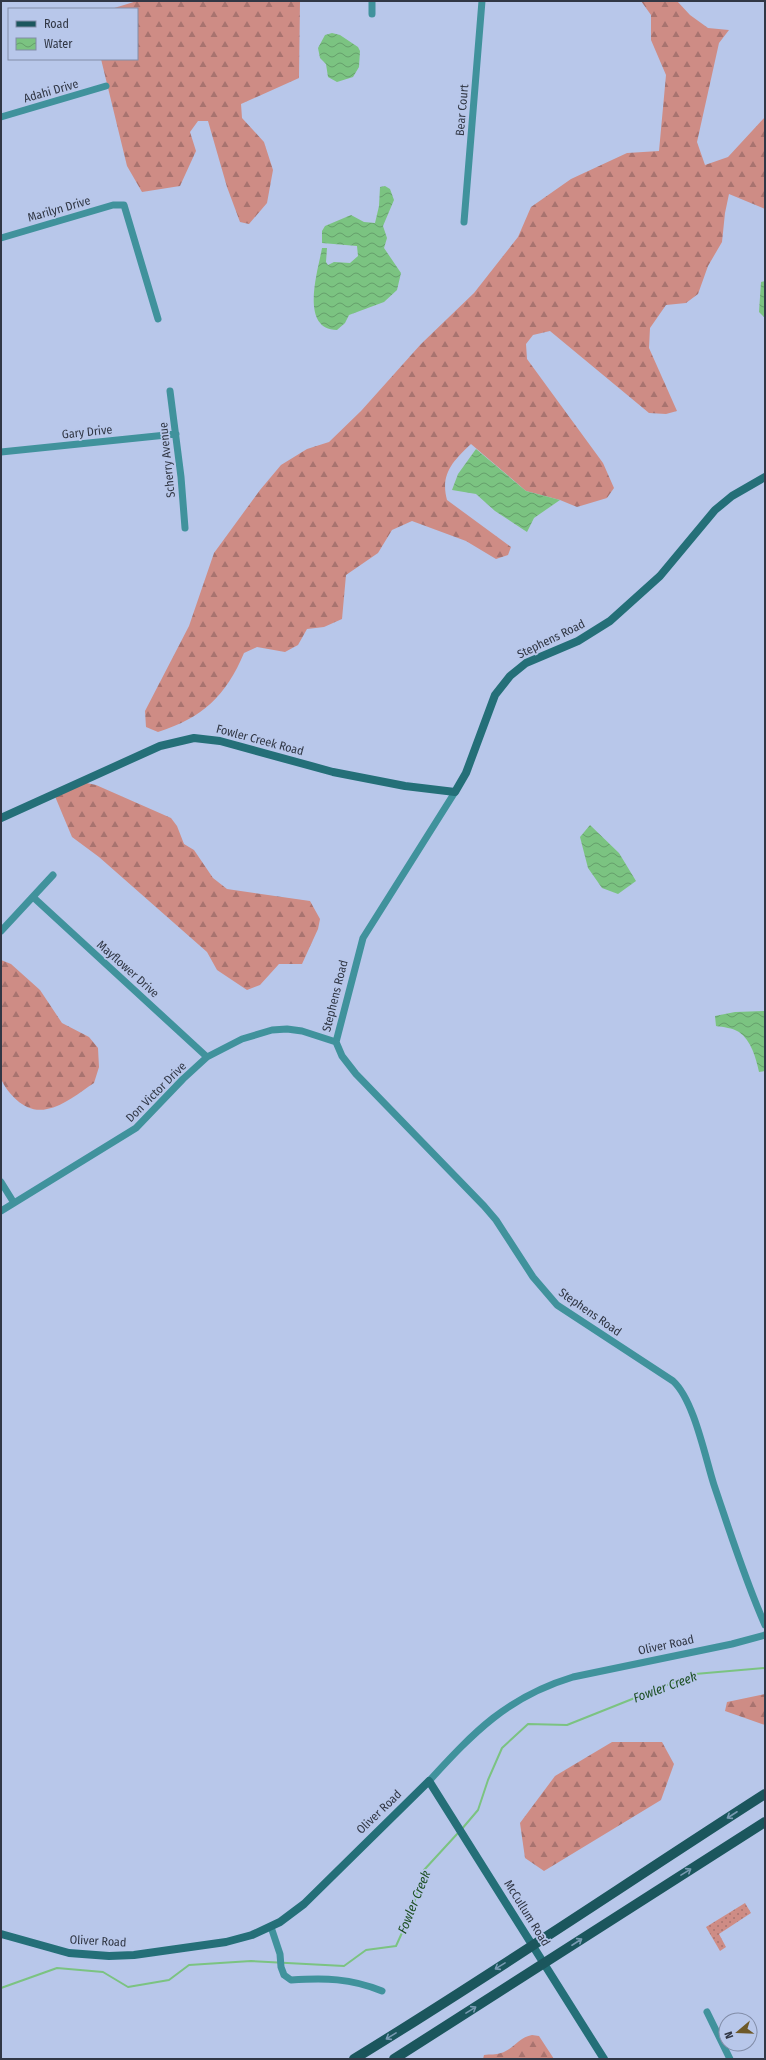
<svg xmlns="http://www.w3.org/2000/svg" width="766" height="2060" font-family="'Fira Sans Condensed',sans-serif">
<defs>
<pattern id="forest-firs" width="22" height="20" patternUnits="userSpaceOnUse"><rect width="22" height="20" fill="#ce8c85"/><path d="M5 1l3.5 6h-7zM16 11l3.5 6h-7z" fill="#a8736f"/></pattern>
<pattern id="park-dots" width="8" height="8" patternUnits="userSpaceOnUse"><rect width="8" height="8" fill="#ce8c85"/><path d="M2 2h.1M6 6h.1" fill="none" stroke="#a8736f" stroke-width="1.8" stroke-linecap="round"/></pattern>
<pattern id="water-waves" width="16" height="10" patternUnits="userSpaceOnUse"><rect width="16" height="10" fill="#7bc381"/><path d="M0 5q4-4 8 0t8 0" fill="none" stroke="#659f6b"/></pattern>
</defs>
<rect width="100%" height="100%" fill="#b8c7ea"/>
<path fill="url(#forest-firs)" d="M137 1H300L299 78 241 104 242 118 264 142 273 170 267 203 249 224 240 222 227 187 208 121H198L190 132 196 151 180 186 142 192 127 166 101 59H137V9H111Z
M641 1H677L690 15 708 28 729 30 719 43 697 142 705 165 728 157 765 117V209L729 194 725 213 722 242 708 266 698 294 686 303 666 305 650 328 649 348 677 411 666 414 649 413 550 331 533 335 526 344 527 359 603 463 614 488 607 498 577 507 560 500 526 491 471 444C453 461 440 474 447 500L511 547 508 555 496 559 466 541 412 521 392 530 378 553 346 575 342 619 324 627 307 629 298 645 285 652 257 647 244 653C226 696 202 718 158 732L146 727 145 711 189 626 214 553 260 490 281 465 307 449 329 442 361 411 421 344 474 293 518 237 531 207 571 179 627 153 659 151 666 75 651 40V15Z
M82 782 96 785 171 818 177 826 184 844 194 850 213 878 227 889 310 901 320 919 318 929 302 964H279L260 985 247 990 217 970 207 952 99 857 72 837 54 794Z
M1 960 11 964 40 990 62 1023 89 1037 98 1048 99 1067 94 1083C80 1092 64 1106 47 1109 27 1114 9 1096 1 1079Z
M765 1694V1725L725 1711 727 1702Z
M612 1742H662L674 1764 661 1800 544 1871 525 1858 520 1823 555 1776Z
M532 2035 539 2036 554 2059H483L484 2055C490 2054 496 2055 501 2053 514 2049 519 2037 532 2035Z"/>
<path fill="url(#park-dots)" d="M745 1903 751 1913 719 1934 726 1947 720 1951 706 1927Z"/>
<path fill="url(#water-waves)" d="M332 33 340 35 358 47 360 51 359 67 353 77 337 82 328 77 326 64 320 58 318 48 325 35Z
M385 186 390 189 394 200 383 226 387 238 384 248 401 273 397 290 384 302 349 315 345 323 337 330C299 329 318 271 322 248H327L326 262 328 265 334 262 350 263 358 256 357 246 322 243V231L325 226 351 215 364 222 375 223 379 206 380 187Z
M765 281V318L759 312 761 282Z
M476 449 526 491 560 500 534 518 527 532 495 511 476 494 452 490 458 474Z
M590 825 619 853 636 881 618 894 602 888 588 868 580 837Z
M765 1011V1071L759 1072C756 1058 751 1040 739 1032 733 1028 723 1027 716 1026L715 1016 735 1012Z"/>
<g fill="none" stroke-linecap="round" stroke-linejoin="round">
<path stroke="#7bc381" stroke-width="2" d="M461 1830 478 1810 488 1780 502 1748 528 1724 567 1725 695 1674 765 1668
M1 1988 57 1968 103 1972 128 1987 169 1980 189 1965 251 1961 344 1966 366 1950 396 1946 411 1913 424 1870 458 1833"/>
<path stroke="#40929c" stroke-width="7" d="M372 14V1
M1 117 106 86
M464 222 482 1
M1 238 113 205H124L158 319
M170 391 181 477 185 528
M1 452 176 434
M455 792 363 938 336 1042 342 1056 356 1074 484 1206 496 1220 533 1277 557 1305 673 1381C694 1400 705 1457 714 1485 730 1532 745 1580 765 1625
M33 897 207 1057
M1 931 53 875
M1 1182 14 1203
M1 1211 136 1128 183 1079 207 1057 242 1039 272 1030 287 1029 302 1031 336 1042
M429 1781C474 1732 507 1697 573 1677L732 1644 765 1635
M271 1927 280 1954 281 1967 284 1975 291 1980C325 1978 350 1978 382 1991
M707 2012 730 2059"/>
<path stroke="#246f78" stroke-width="8" d="M1 818 160 746 194 738 220 741 333 772 405 786 455 792 466 773 495 695 510 676 526 663 578 641 610 621 660 576 715 510 732 496 765 477
M1 1934 69 1953 109 1956 134 1955 226 1942 252 1935 280 1922 304 1904 429 1781 604 2059"/>
<path stroke="#1b565d" stroke-width="10" d="M354 2059C493 1974 628 1882 765 1794
M394 2059 765 1822"/>
</g>
<defs><path id="oneway-shaft" d="M-6 0H5M1.5-3L5.5 0L1.5 3" fill="none" stroke-width="1.6" stroke-linecap="round" stroke-linejoin="round"/></defs>
<g stroke="#799ab2">
<use href="#oneway-shaft" transform="translate(732 1815) rotate(147)"/>
<use href="#oneway-shaft" transform="translate(686 1872) rotate(-32)"/>
<use href="#oneway-shaft" transform="translate(577 1942) rotate(-33)"/>
<use href="#oneway-shaft" transform="translate(500 1966) rotate(148)"/>
<use href="#oneway-shaft" transform="translate(471 2010) rotate(-32)"/>
<use href="#oneway-shaft" transform="translate(391 2036) rotate(148)"/>
</g>
<g text-anchor="middle" dominant-baseline="central" stroke-width="3.5" stroke-linejoin="round" paint-order="stroke">
<g font-size="12" fill="#313745" stroke="#b8c7ea">
<text transform="translate(51 91) rotate(-16)">Adahi Drive</text>
<text transform="translate(462 110) rotate(-85)">Bear Court</text>
<text transform="translate(59 209) rotate(-16)">Marilyn Drive</text>
<text transform="translate(87 432) rotate(-6)">Gary Drive</text>
<text transform="translate(167 460) rotate(-96)">Scherry Avenue</text>
<text transform="translate(551 639) rotate(-26)">Stephens Road</text>
<text transform="translate(260 740) rotate(15)">Fowler Creek Road</text>
<text transform="translate(128 969) rotate(42)">Mayflower Drive</text>
<text transform="translate(335 996) rotate(-76)">Stephens Road</text>
<text transform="translate(156 1092) rotate(-45)">Don Victor Drive</text>
<text transform="translate(590 1312) rotate(35)">Stephens Road</text>
<text transform="translate(666 1645) rotate(-12)">Oliver Road</text>
<text transform="translate(379 1812) rotate(-44)">Oliver Road</text>
<text transform="translate(527 1913) rotate(58)">McCullum Road</text>
<text transform="translate(98 1941) rotate(3)">Oliver Road</text>
</g>
<g font-size="13" font-style="italic" fill="#1d4f24" stroke="#b8c7ea">
<text transform="translate(665 1687) rotate(-20)">Fowler Creek</text>
<text transform="translate(414 1902) rotate(-68)">Fowler Creek</text>
</g>
</g>
<rect width="766" height="2060" fill="none" stroke="#313745" stroke-width="4"/>
<rect x="8" y="8" width="130" height="52" fill="#b8c7ea" stroke="#828da8"/>
<rect x="16" y="21" width="20" height="6" fill="#1b565d" stroke="#828da8"/>
<text x="44" y="28" font-size="12" fill="#313745">Road</text>
<rect x="16" y="38" width="20" height="12" fill="url(#water-waves)" stroke="#828da8"/>
<text x="44" y="48" font-size="12" fill="#313745">Water</text>
<g transform="translate(738 2032) rotate(251)"><circle r="19" fill="#b8c7ea" stroke="#828da8"/>
<path d="M0-3L7 15L0 10L-7 15Z" fill="#6e5928"/>
<text y="-6" font-size="11" font-weight="bold" text-anchor="middle" fill="#313745">N</text>
</g>
</svg>
